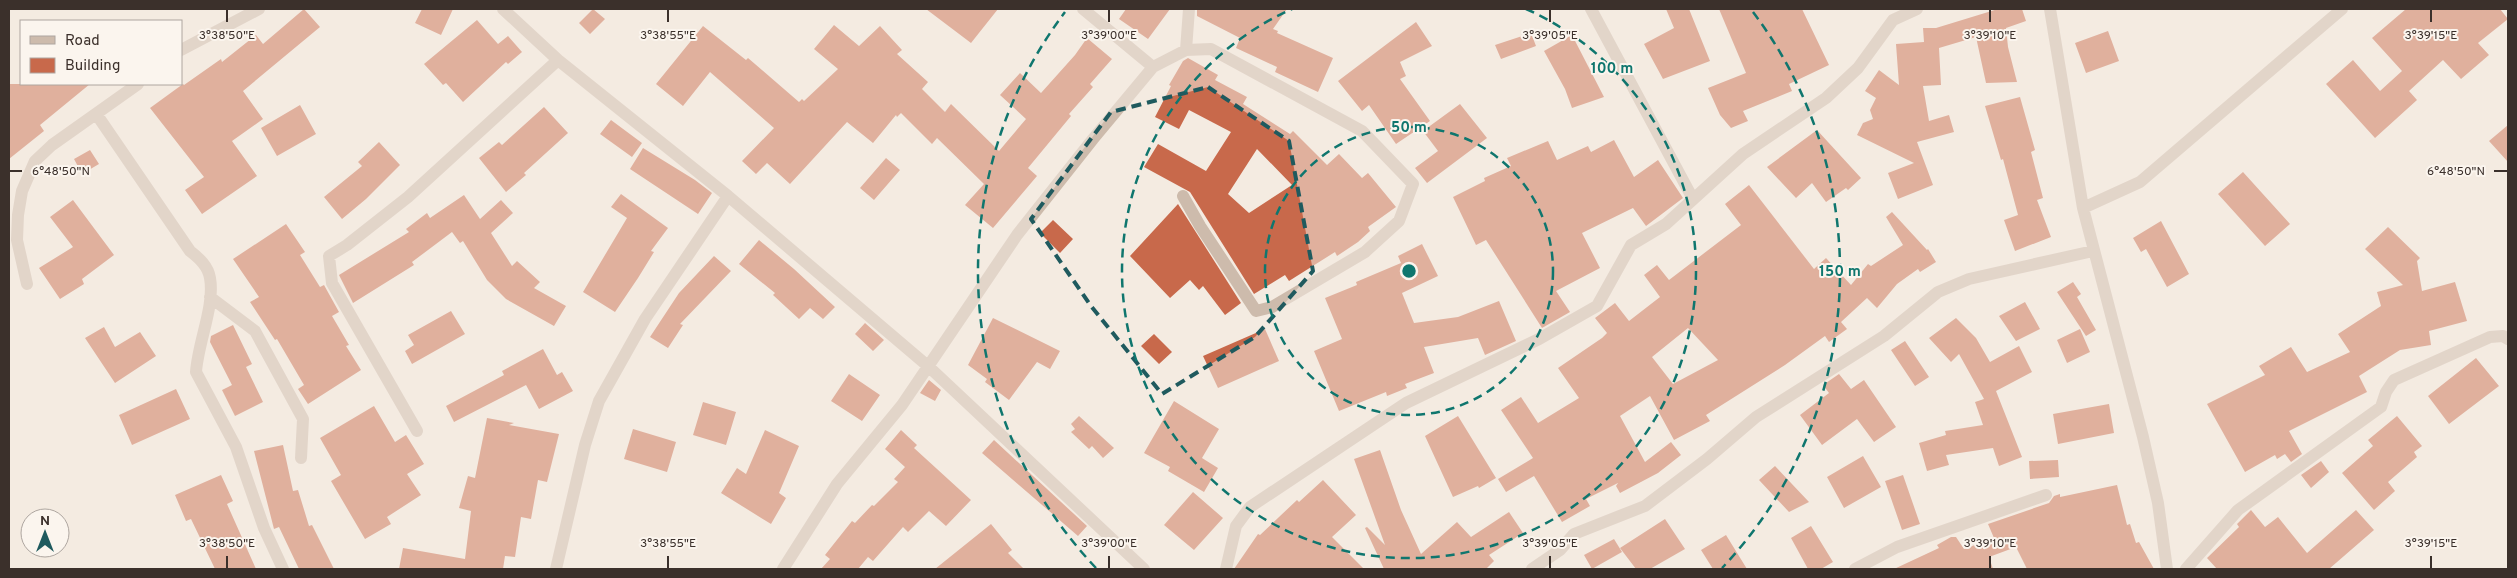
<svg xmlns="http://www.w3.org/2000/svg" width="2517" height="578" font-family="Overpass,sans-serif">
<rect width="100%" height="100%" fill="#f4ebe1"/>
<path fill="#c8694b" fill-rule="evenodd" d="M304 9 320 27 243 91 263 119 232 141 257 176 202 214 185 190 204 177 150 108 183 84 184 85 221 59 222 62 256 35 263 44Z
M422 9H453L441 35 415 23Z
M593 9 605 19 590 34 579 23Z
M926 9H998L971 43Z
M1126 9H1170L1148 39 1119 19Z
M1197 9H1287L1273 29 1278 31 1277 33 1333 58 1318 92 1275 72 1277 67 1236 48 1240 38 1197 16Z
M1666 9H1689L1710 61 1663 79 1644 44 1674 28Z
M1719 9H1802L1829 65 1789 84 1792 91 1743 111 1748 121 1731 128 1720 115 1708 88 1746 73Z
M1998 9H2022L2026 21 2006 28 2008 47 2017 82 1986 83 1976 37 1939 48 1941 85 1923 86 1929 121 1949 115 1954 132 1917 142 1933 185 1898 199 1888 173 1914 163 1857 135 1863 123 1873 119 1870 110 1876 98 1865 91 1879 70 1899 85 1896 44 1924 42 1923 28H1936Z
M2406 9H2500L2508 19 2478 43 2489 55 2461 79 2443 60 2409 91 2417 100 2375 138 2326 84 2353 60 2380 91 2402 71 2372 38Z
M477 20 498 44 508 36 522 52 508 64 506 62 463 102 446 83 443 85 424 64Z
M1416 22 1432 46 1400 62 1406 76 1400 79 1430 121 1396 144 1369 105 1362 111 1338 81Z
M834 25 859 46 880 26 902 50 897 54 928 82 922 89 945 112 951 104 999 151 1026 119 1000 95 1020 73 1041 93 1075 55 1087 38 1112 59 1090 84 1093 87 1069 114 1071 116 1028 168 1037 176 993 228 965 205 984 184 937 138 932 144 901 113 897 117 896 115 873 143 847 122 790 184 767 163 756 174 742 161 774 128 710 72 683 106 656 84 703 26 746 60 748 58 799 102 802 99 804 101 838 69 814 49Z
M2108 31 2119 61 2086 73 2075 43Z
M1531 33 1536 46 1501 59 1495 45Z
M1572 35 1604 97 1572 108 1565 89 1544 51Z
M1188 58 1218 75 1215 80 1247 97 1243 104 1290 134 1293 131 1327 165 1339 154 1362 178 1368 173 1396 207 1368 227 1370 231 1358 242 1337 256 1335 252 1289 281 1285 275 1254 294 1190 192 1144 167 1158 144 1206 171 1231 132 1189 110 1179 129 1155 117 1171 86 1169 85 1183 61ZM1257 149 1292 185 1249 213 1228 194Z
M9 84H90L40 125 44 131 9 159Z
M2020 97 2035 150 2031 152 2043 198 2037 200 2051 237 2015 251 2004 220 2018 215 2003 159 2001 160 1985 106Z
M1460 104 1487 138 1427 183 1415 168 1438 151 1423 131Z
M300 105 316 134 277 156 261 128Z
M544 107 568 133 524 173 526 175 506 192 479 158 499 142 502 145Z
M611 120 642 143 632 157 600 134Z
M2508 125V162L2489 141Z
M1817 130 1861 178 1848 190 1846 188 1826 202 1812 183 1796 198 1767 167Z
M1614 140 1634 177 1658 160 1683 198 1646 226 1633 208 1582 233 1600 268 1556 291 1570 312 1542 328 1486 240 1476 245 1453 197 1485 181 1484 178 1511 166 1507 158 1548 141 1557 160 1588 146 1591 152Z
M379 142 400 165 366 199 342 219 324 197 362 166 358 162Z
M643 148 695 180 712 193 698 214 630 169Z
M90 150 99 164 82 174 74 159Z
M886 158 900 170 874 200 860 188Z
M2243 172 2290 224 2265 246 2218 194Z
M1749 185 1814 269 1826 258 1851 285 1868 264 1871 266 1903 245 1886 217 1892 212 1927 250 1928 249 1936 262 1920 272 1918 269 1897 284 1877 308 1867 298 1841 322 1847 329 1829 342 1825 336 1785 365 1706 415 1710 421 1674 440 1650 396 1620 416 1645 462 1671 442 1681 455 1658 473 1620 493 1616 486 1618 483 1586 499 1590 506 1562 522 1534 476 1506 492 1498 479 1533 458 1501 410 1521 397 1538 423 1579 398 1558 368 1602 338 1607 333 1595 318 1615 303 1629 321 1660 297 1644 275 1657 265 1669 280 1741 225 1725 204ZM1688 328 1718 360 1673 384 1652 357Z
M621 194 668 228 651 251 654 252 638 278 615 312 583 292 627 218 611 207Z
M464 195 480 219 501 200 513 213 491 233 512 266 517 261 540 282 534 288 566 306 554 326 506 299 487 280 463 241 460 243 452 232 412 262 414 265 353 303 339 275 409 232 406 229 427 213 430 218Z
M73 200 114 255 82 279 84 284 60 299 39 268 73 247 50 217Z
M1178 204 1241 303 1225 315 1203 286 1199 290 1190 280 1170 298 1130 256Z
M1053 220 1073 239 1060 253 1040 233Z
M2161 221 2189 274 2167 287 2146 249 2141 252 2133 238Z
M286 224 305 252 300 255 320 287 324 285 339 312 332 316 349 345 346 346 361 370 308 404 298 389 304 385 277 339 275 340 250 302 259 297 233 259Z
M2388 227 2420 258 2417 261 2422 291 2455 282 2467 321 2429 331 2431 345 2400 350 2359 376 2367 392 2289 431 2302 454 2291 462 2285 454 2277 459 2275 455 2245 472 2207 404 2265 375 2259 366 2291 347 2307 372 2350 352 2338 334 2381 306 2377 292 2403 285 2365 249Z
M759 240 794 269 835 307 823 319 810 308 799 319 773 295 775 293 739 264Z
M1422 244 1438 276 1402 293 1414 323 1458 317 1499 301 1516 341 1485 355 1478 338 1424 347 1434 373 1405 384 1407 388 1387 396 1386 392 1339 411 1314 351 1342 339 1325 298 1357 285 1356 282 1401 263 1398 256Z
M714 256 731 271 680 324 683 325 668 348 650 337 679 293Z
M2073 282 2081 294 2077 297 2096 330 2086 336 2057 292Z
M2025 302 2040 329 2016 341 1999 316Z
M451 311 465 334 412 364 405 351 414 345 408 335Z
M993 318 1060 351 1050 369 1037 362 1009 400 985 382 987 379 968 365Z
M1956 318 1976 338 1990 362 2019 346 2032 372 1996 391 2022 457 1999 466 1993 448 1946 455 1949 465 1927 471 1919 443 1946 435 1945 431 1983 425 1975 402 1984 399 1959 354 1951 362 1929 338Z
M865 323 884 340 873 351 855 334Z
M233 325 252 364 246 367 263 402 235 416 222 390 232 385 210 342 211 336Z
M104 327 115 347 140 332 156 356 115 383 85 338Z
M1265 329 1279 361 1218 388 1203 356Z
M2080 329 2090 352 2067 363 2057 340Z
M1154 334 1172 352 1159 364 1141 346Z
M1905 341 1929 377 1915 386 1891 350Z
M543 349 557 375 562 372 573 391 539 409 526 385 454 422 446 406 504 375 502 371Z
M2476 358 2499 386 2449 424 2428 396Z
M849 374 880 395 862 421 831 401Z
M1839 374 1851 389 1864 380 1896 427 1874 442 1857 419 1822 445 1800 415 1829 393 1823 385Z
M929 380 941 390 935 401 920 393Z
M176 389 190 419 132 445 119 415Z
M1174 401 1219 429 1202 458 1218 468 1204 492 1168 471 1170 467 1144 453Z
M703 402 736 412 726 445 693 435Z
M2109 404 2114 433 2058 444 2053 414Z
M374 406 395 442 406 435 424 464 407 474 421 495 387 517 391 524 365 539 331 481 341 475 320 438Z
M1079 416 1114 448 1103 458 1092 446 1089 449 1071 432 1075 429 1071 424Z
M1458 416 1496 478 1479 488 1478 486 1453 497 1425 436Z
M2397 416 2422 446 2414 452 2417 457 2388 482 2395 491 2374 510 2342 473 2373 446 2368 440Z
M487 418 514 423 509 425 559 434 547 482 538 480 531 519 521 517 515 557 505 556 503 569H399L403 548 465 559 471 511 459 508 468 476 475 478Z
M633 429 676 442 667 472 624 459Z
M765 430 799 446 779 493 786 498 771 524 721 493 737 468 746 474Z
M901 430 917 445 914 448 971 500 946 526 929 511 908 532 903 527 873 561 868 557 858 569H821L830 559 825 555 852 521 855 523 872 505 874 506 898 482 894 479 905 467 885 449Z
M994 440 1087 526 1078 536 982 453Z
M283 445 293 491 298 490 309 526 312 525 334 569H299L279 527 274 529 254 451Z
M1380 450 1401 510 1421 554 1457 522 1471 537 1509 512 1523 533 1489 555 1494 561 1486 569H1384L1365 528 1367 527 1385 545 1354 459Z
M1863 456 1881 487 1844 508 1827 477Z
M2058 460 2059 477 2030 479 2029 461Z
M2321 461 2329 472 2311 488 2301 475Z
M1775 466 1809 502 1789 512 1759 480Z
M221 475 233 501 227 504 256 569H215L191 519 186 521 175 495Z
M1903 475 1920 524 1902 530 1885 481Z
M1323 480 1356 515 1332 537 1364 569H1234L1258 534 1260 535 1297 500 1299 502Z
M2117 485 2127 525 2130 524 2136 543 2139 542 2154 569H2027L2016 547 1989 557 1993 569H1894L1939 548 1937 545 1951 537H1956L1964 549 1994 538 1988 524 2049 503 2054 496 2060 494V497Z
M1193 492 1223 518 1194 550 1164 525Z
M2251 510 2265 527 2278 517 2307 553 2356 510 2374 530 2329 569H2217L2207 558 2239 527 2237 524Z
M1665 519 1685 549 1650 569H1636L1620 548Z
M991 524 1012 550 1008 553 1024 569H935Z
M1811 526 1833 562 1821 569H1808L1791 538Z
M1726 535 1747 569H1713L1701 550Z
M1614 539 1622 552 1592 569 1584 555Z"/>
<g fill="none" stroke-linecap="round" stroke-linejoin="round">
<path stroke="#cdbbac" stroke-width="12" d="M503 9 558 60 728 196 929 367 1144 569
M1083 9 1153 67
M1591 9 1693 199
M2050 9 2083 208 2143 437 2158 503 2167 569
M181 50 259 9
M1186 50 1189 9
M97 115 190 251C199 258 208 266 210 278 215 306 198 342 196 372L236 447 264 528 283 569
M2083 208 2140 182 2342 9
M27 284 17 240 18 215 22 191 35 161 52 145 138 84
M210 297 255 331 303 419 301 458
M417 431 332 283 329 256 347 245 408 197 558 60
M556 569 585 445 599 401 645 319 728 196
M783 569 837 484 902 405 1017 235 1093 139 1153 67 1186 50 1211 49 1362 131 1413 184 1399 221 1365 252 1272 307 1256 311 1200 226 1183 196
M1226 569 1236 526 1250 507 1406 403 1539 339 1597 306 1631 245 1666 224 1743 154 1826 98 1858 68 1893 20 1917 9
M1532 569 1560 550 1574 534 1645 506 1707 459 1756 417 1884 336 1938 292 1969 279 2093 251
M1855 569 1897 547 2046 495
M2186 569 2238 510 2381 407 2386 392 2394 380 2490 337 2503 336 2508 339"/>
</g>
<path d="M0 0H2517V578H0ZM1208 87 1289 141 1313 271 1255 337 1162 394 1091 306 1031 219 1111 112Z" fill="#f4ebe1" fill-opacity=".55" fill-rule="evenodd"/>
<path fill="none" stroke="#1f5a5e" stroke-width="4" stroke-dasharray="10 6" stroke-linejoin="round" d="M1208 87 1289 141 1313 271 1255 337 1162 394 1091 306 1031 219 1111 112Z"/>
<path fill="none" stroke="#3b302b" stroke-width="2" d="M227 10V22M668 10V22M1109 10V22M1550 10V22M1990 10V22M2431 10V22M10 171H22M2494 171H2507M227 556V568M668 556V568M1109 556V568M1550 556V568M1990 556V568M2431 556V568"/>
<g fill="none" stroke="#0f766e" stroke-width="2.5" stroke-dasharray="9 6">
<circle cx="1409" cy="271" r="144"/>
<path d="M1526 9A287 287 0 1 1 1292 9"/>
<path d="M1096 568A431 431 0 0 1 1065 12M1753 12A431 431 0 0 1 1722 568"/>
</g>
<g font-size="12" text-anchor="middle" fill="#3b302b" stroke="#fbf5ee" stroke-width="4" stroke-linejoin="round" paint-order="stroke">
<text x="227" y="39">3°38'50"E</text>
<text x="668" y="39">3°38'55"E</text>
<text x="1109" y="39">3°39'00"E</text>
<text x="1550" y="39">3°39'05"E</text>
<text x="1990" y="39">3°39'10"E</text>
<text x="2431" y="39">3°39'15"E</text>
<text x="61" y="175">6°48'50"N</text>
<text x="2456" y="175">6°48'50"N</text>
<text x="227" y="547">3°38'50"E</text>
<text x="668" y="547">3°38'55"E</text>
<text x="1109" y="547">3°39'00"E</text>
<text x="1550" y="547">3°39'05"E</text>
<text x="1990" y="547">3°39'10"E</text>
<text x="2431" y="547">3°39'15"E</text>
</g>
<circle cx="1409" cy="271" r="8" fill="#0f766e" stroke="#fbf5ee" stroke-width="2.5"/>
<g font-size="15" text-anchor="middle" font-weight="bold" fill="#0f766e" stroke="#fbf5ee" stroke-width="4" stroke-linejoin="round" paint-order="stroke">
<text x="1612" y="73">100 m</text>
<text x="1409" y="132">50 m</text>
<text x="1840" y="276">150 m</text>
</g>
<rect width="2517" height="578" fill="none" stroke="#3b302b" stroke-width="20"/>
<rect x="20" y="20" width="162" height="65" fill="#fbf5ee" stroke="#aea6a0"/>
<rect x="30" y="36" width="25" height="8" fill="#cdbbac" stroke="#aea6a0"/>
<text x="65" y="45" font-size="15" fill="#3b302b">Road</text>
<rect x="30" y="58" width="25" height="15" fill="#c8694b" stroke="#aea6a0"/>
<text x="65" y="70" font-size="15" fill="#3b302b">Building</text>
<g transform="translate(45 533)"><circle r="24" fill="#fbf5ee" stroke="#aea6a0"/>
<path d="M0-4L9 19L0 12L-9 19Z" fill="#1f5a5e"/>
<text y="-8" font-size="14" font-weight="bold" text-anchor="middle" fill="#3b302b">N</text>
</g>
</svg>
